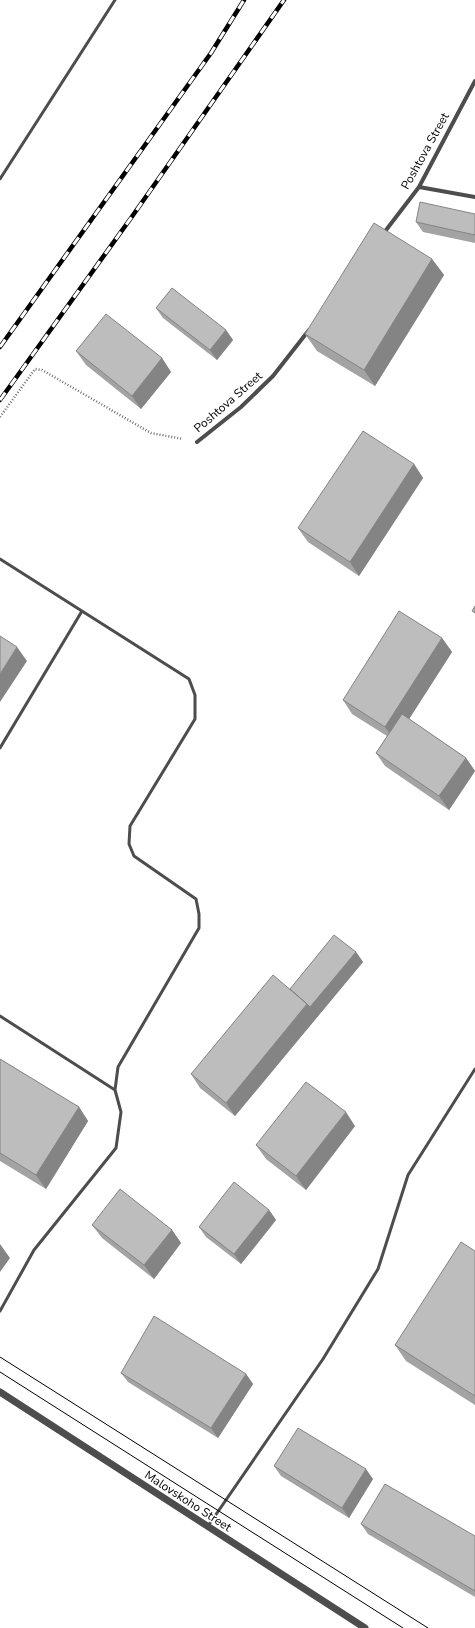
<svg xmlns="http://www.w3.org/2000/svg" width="475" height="1628" font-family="'Nunito Sans',sans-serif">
<rect width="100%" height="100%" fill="#fff"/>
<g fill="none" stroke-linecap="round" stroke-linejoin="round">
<path stroke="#6f6f6f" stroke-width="2.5" stroke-dasharray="1 2" stroke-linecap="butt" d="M0 417 35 369 42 370 151 433 183 439"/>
<path stroke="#4d4d4d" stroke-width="3" d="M0 179 115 0
M0 559 189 679 195 695V719L130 826 129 844 134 856 196 899 199 914V928L118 1067 115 1090 121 1112 116 1148 34 1250 0 1311
M0 748 82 611
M0 1016 115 1090
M208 1526 323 1359 378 1269 408 1175 475 1069"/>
<path stroke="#4d4d4d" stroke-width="4" d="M419 187 475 197
M383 234 419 187 475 81
M197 442 241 407 273 376 309 330"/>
<path stroke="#4d4d4d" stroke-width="7" d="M0 1392 365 1628"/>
<path stroke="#000" stroke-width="1" d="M0 1357 428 1628
M0 1372 403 1628"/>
<g stroke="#000" stroke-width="4.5">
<path id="rail" d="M0 347 211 53 244 0
M0 400 131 218 284 0"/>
</g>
<use href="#rail" stroke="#fff" stroke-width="3" stroke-dasharray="9" stroke-linecap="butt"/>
</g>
<path fill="#a3a3a3" d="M475 214V243L423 232 416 222Z
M432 259 444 275 375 386 317 351 305 334Z
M156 308 226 330 233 340 217 360 163 318Z
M76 351 162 358 171 372 141 409 86 365Z
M414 464 423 478 359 576 308 542 298 528Z
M442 638 452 652 409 719 466 758 475 771 449 810 385 766 376 753 387 736 352 714 343 700Z
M356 952 363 962 235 1116 200 1088 191 1074 290 989Z
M0 1059 79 1107 88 1121 46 1189 0 1161Z
M355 1126 306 1190 266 1159 256 1145Z
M269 1210 276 1220 241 1264 206 1237 199 1227Z
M92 1225 172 1230 181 1243 154 1279 102 1238Z
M475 1251V1405L406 1361 395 1345Z
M121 1373 246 1374 253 1384 218 1438 128 1382Z
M274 1466 373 1479 349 1518 281 1476Z
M361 1524 475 1536V1597L368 1534Z"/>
<path fill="#848484" d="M432 259 444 275 375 386 364 370Z
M226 330 233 340 217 360 210 350Z
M162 358 171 372 141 409 132 396Z
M414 464 423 478 359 576 350 562Z
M442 638 452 652 395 741 385 727Z
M17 647 27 661 0 702V674Z
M466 758 475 771 449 810 439 796Z
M356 952 363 962 235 1116 226 1103 307 1004Z
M79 1107 88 1121 46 1189 36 1175Z
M346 1112 355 1126 306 1190 296 1176Z
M269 1210 276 1220 241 1264 234 1254Z
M172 1230 181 1243 154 1279 144 1265Z
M0 1244 10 1258 0 1272Z
M246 1374 253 1384 218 1438 211 1428Z
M366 1469 373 1479 349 1518 342 1508Z"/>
<path fill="#bdbdbd" stroke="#848484" d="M420 202 475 214V235L416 222Z
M374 223 432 259 364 370 305 334Z
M172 288 226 330 210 350 156 308Z
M106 314 162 358 132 396 76 351Z
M363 431 414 464 350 562 298 528Z
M475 606V613L472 611Z
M399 611 442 638 385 727 343 700Z
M0 636 17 647 0 674Z
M402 714 466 758 439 796 376 753Z
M334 935 356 952 310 1007 307 1004 290 989Z
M273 975 307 1004 226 1103 191 1074Z
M0 1059 79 1107 36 1175 0 1153Z
M306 1082 346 1112 296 1176 256 1145Z
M234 1182 269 1210 234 1254 199 1227Z
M120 1189 172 1230 144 1265 92 1225Z
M461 1242 475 1251V1396L395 1345Z
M154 1316 246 1374 211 1428 121 1373Z
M298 1428 366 1469 342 1508 274 1466Z
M385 1484 475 1536V1591L361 1524Z"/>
<g text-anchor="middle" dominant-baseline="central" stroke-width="3" stroke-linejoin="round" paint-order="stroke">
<g font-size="12" fill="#000" stroke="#fff">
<text transform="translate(425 151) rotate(-61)">Poshtova Street</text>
<text transform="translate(228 402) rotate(-41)">Poshtova Street</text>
<text transform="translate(188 1501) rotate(33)">Malovskoho Street</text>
</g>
</g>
</svg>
